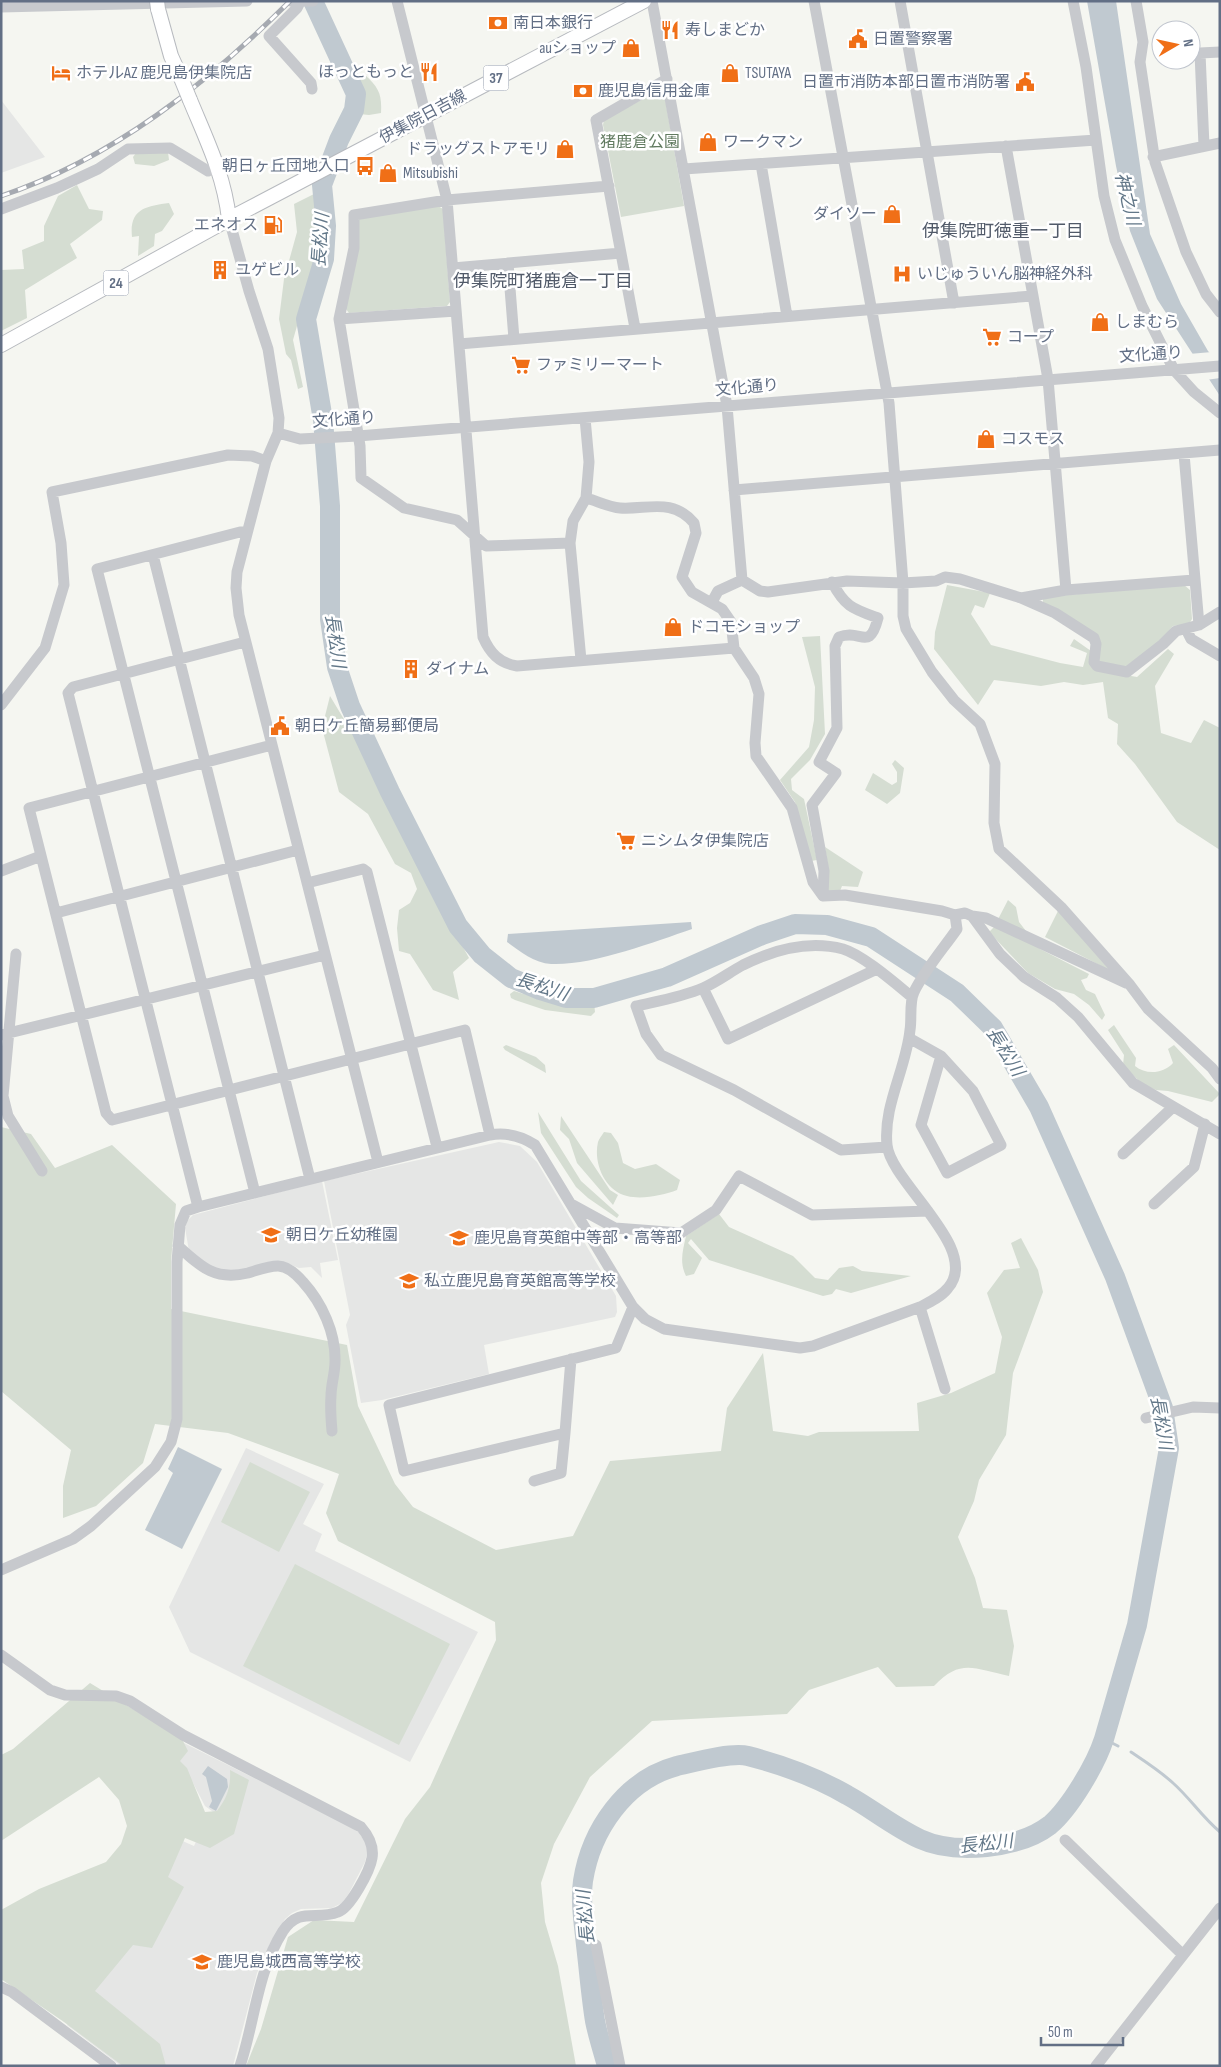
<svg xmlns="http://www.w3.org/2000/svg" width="1221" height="2067" font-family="'Sofia Sans Condensed','Noto Sans JP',sans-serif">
<rect width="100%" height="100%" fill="#f5f6f1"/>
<path fill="#e5e6e5" d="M1 100 45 157 1 173Z
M499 1142 520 1146 537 1162 616 1296 617 1312 615 1317 484 1345 489 1374 382 1400 361 1403 346 1325 350 1315 324 1181Z
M322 1181 338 1260 320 1263 322 1278 311 1267 299 1268 281 1261 239 1272 209 1268 189 1251 185 1228 187 1221 193 1215Z
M246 1448 324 1484 303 1524 322 1534 315 1551 478 1632 410 1762 190 1652 169 1607Z
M182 1742 350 1826 359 1833 366 1843 367 1853 365 1862 348 1895 342 1903 332 1908 301 1909 292 1913 285 1919 270 1944 257 1973 233 2066H121L67 2025 106 1971 178 1839 194 1846 200 1833 216 1814 205 1806 192 1781 179 1777 172 1760Z"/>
<path fill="#d5ddd2" d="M365 75C379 88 382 94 381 113L369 115 359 114 363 97 355 76Z
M658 91 664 93 684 206 621 217 603 125 604 120Z
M168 152 169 160 154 166 135 164 133 157 136 153Z
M77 185 89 209 103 211 102 220 70 244 77 258 25 290 27 318 1 331V270L24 269 22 250 44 241V226L58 196Z
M318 192V231L314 266 293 340 303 387 298 389 291 360 286 354 279 319 284 279 297 232 294 204Z
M169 203 174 214 162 231 155 234 154 246 138 256 139 236 132 237C129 209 146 206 169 203Z
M438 206 443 209 450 302 447 306 349 313 346 309 357 222 360 218Z
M947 585 990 593 984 608 975 605 971 614 991 645 1060 663 1083 667 1087 653 1070 646 1074 639 1091 651 1097 670 1137 677 1168 649 1174 654 1155 686 1161 733 1191 743 1204 720 1220 728V850L1177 822 1135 764 1117 744 1118 724 1108 718 1103 682 1083 685 1064 682 1041 686 994 680 978 705 934 649 935 632Z
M1184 585 1190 590 1192 619 1189 624 1173 626 1160 641 1124 668 1100 663 1099 659 1100 642 1043 603V597Z
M820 636 825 734 810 760 791 779 792 790 804 799 817 860 811 861 795 802 780 780 809 747 814 720 815 687 802 637Z
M330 696 357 741 391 806 427 882 469 958 453 972 459 1000 433 990 410 954 399 951 397 928 399 910 410 903 417 889 411 873 395 864 368 814 339 792 322 728Z
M895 760 904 768 900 793 887 804 865 790 873 773 892 785 897 782V772L892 764Z
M825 847 863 872 858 887 842 886 840 891 827 892 829 872Z
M1008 900 1016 907 1019 922 1040 949 1089 974 1087 978 1081 980 1086 990 1095 994 1105 1015 1102 1020 1089 1005 1074 994 1055 989 1028 973 989 932 994 927Z
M1058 911 1113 972 1045 937Z
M514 991C540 999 566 1005 594 1002L595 1012 591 1016 545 1010 515 1000 511 998 510 994Z
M1114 1025 1136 1058 1135 1066C1146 1075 1163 1074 1173 1063L1168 1049 1174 1045 1220 1094 1212 1102 1168 1091 1156 1090 1142 1084 1123 1065 1124 1055 1108 1030Z
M506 1045 536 1057 545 1065 546 1073 505 1050 503 1047Z
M538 1112 581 1181 619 1215 617 1218 588 1198 576 1187 541 1133Z
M561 1116 610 1190 618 1195 613 1205 577 1163 569 1139 560 1130Z
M1 1127 31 1134 55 1168 112 1145 176 1204 171 1261V1309L347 1345 358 1406 395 1484 413 1507 496 1550 573 1536 610 1461 721 1451 727 1408 763 1353 773 1431 808 1436 819 1432 919 1431 917 1403 951 1393 995 1373 1002 1337 987 1293 1004 1270 1020 1268 1011 1243 1021 1238 1038 1270 1043 1292 1013 1373 1006 1435 979 1480 974 1501 958 1537 975 1578 983 1608 1007 1610 1014 1646 1009 1676C974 1669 961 1658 934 1686L896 1687 878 1667 809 1690 787 1714 652 1721 590 1777 554 1844 541 1883 545 1922 558 1966 576 2066H246L261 2029 288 1937 314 1920 354 1922 405 1819 430 1787 496 1640 495 1622 338 1541 326 1513 339 1474 228 1433 155 1424 143 1463 96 1506 63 1518V1486L71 1450 1 1391Z
M604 1132 611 1133 618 1143 623 1163 635 1169 656 1164 680 1180 677 1190C664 1195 642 1200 627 1196 605 1191 593 1163 598 1142 599 1139 602 1135 604 1132Z
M719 1214 729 1227 793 1256 815 1278 828 1280 839 1268 853 1266 862 1271 911 1276 851 1293 836 1289 832 1294 823 1296 709 1260 691 1239 688 1243 702 1258 694 1274 686 1276C679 1262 683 1250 686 1236Z
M250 1462 310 1492 279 1552 221 1522Z
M295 1564 450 1644 399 1745 243 1666Z
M90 1683 182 1739 188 1751 180 1761 187 1768 205 1812 217 1811C227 1798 231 1787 230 1770L249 1780 234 1834 210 1848 185 1838 168 1877 184 1887 152 1948 133 1945 95 1991 160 2044 166 2066H123L64 2022 1 1979V1910L39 1889 106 1862 121 1844 127 1826 119 1800 99 1777 1 1841V1755L13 1749Z"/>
<path fill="#c0c9d0" d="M1087 1H1116L1150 234 1181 304 1208 351 1220 364V396L1157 299 1130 231 1116 166Z
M691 922 692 929C654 942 591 966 551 964 534 963 520 951 507 942L508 934Z
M178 1447 222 1469 182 1549 145 1530 173 1473 168 1469Z
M208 1766 227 1779 228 1787 216 1811 209 1807 212 1801 206 1777 202 1774Z"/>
<path fill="#f5f6f1" d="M1212 352 1220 360V378L1206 380 1189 354Z"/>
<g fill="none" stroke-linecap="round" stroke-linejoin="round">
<path stroke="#c0c9d0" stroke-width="3" d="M1104 1739 1118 1746
M1131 1752C1146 1762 1160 1771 1173 1783 1190 1798 1202 1817 1220 1832"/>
<path stroke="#c0c9d0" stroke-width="20" d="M313 1 356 94 354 110 339 140 322 185 326 226 324 259 306 319 323 420 330 506V619L337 667 350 706 390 792 458 926 482 955 511 978 540 990 566 998H594L667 977 762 935 795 924 827 925 871 937 957 993 993 1028 1039 1107 1115 1277 1163 1408 1169 1448 1137 1625 1104 1739C1096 1764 1070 1808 1050 1825 1019 1849 955 1855 920 1839 894 1827 871 1808 847 1795 816 1777 783 1765 748 1756 731 1752 695 1762 677 1766 625 1780 591 1830 583 1881 580 1901 584 1925 586 1945 589 1970 591 1996 595 2021 598 2036 603 2051 607 2066"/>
<g stroke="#b7babf" stroke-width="16">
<path id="major" d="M158 9 171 56 181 78
M190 100C207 141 224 175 229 219
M1 345 229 219 644 1"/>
</g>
<path stroke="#c7c9cd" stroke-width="11" d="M291 1H313
M397 1 447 200 483 637C490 653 499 663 517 666L734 648
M652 1 727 406 742 580 760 591 768 592 847 581 903 583 936 581 945 577 960 579 1021 598 1066 590
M814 1 889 403 903 583V616L906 629 932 672 954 700 980 724 995 764 994 823 999 849 1061 907 1130 985 1148 1009 1212 1068 1220 1079
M900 1 954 303
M1073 1 1086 67 1104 196 1115 240 1142 306 1174 370 1194 392 1220 413
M1136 1 1143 42 1140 62 1155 162 1186 252 1206 294 1220 312
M300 2 297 8 269 36 311 83 312 89
M1 7 247 1
M1006 146 1048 379 1066 590 1194 580
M1204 146 1200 53 1220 52
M1153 157 1220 143
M761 164 787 316
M684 169 1096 140
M1 209 57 188 98 169 128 149 170 148 208 171 218 166
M229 219 249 291 268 349 279 418 278 433 266 461 237 572 236 588 239 615 378 1162
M508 263 514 339
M453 268 621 253
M339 319 456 311
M635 328 596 120 667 79
M459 344 1032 296
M585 418 589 462 586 498C597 501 609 507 620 508 647 510 672 497 694 523L696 533 682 577 692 592 722 609 731 622 734 648 754 678 759 694 755 743 756 756 792 808 813 882 823 896
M278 433 300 439 358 436 1220 366
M1184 454 1199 625
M734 490 1220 450
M586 498 573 521 570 543 486 546 457 520 404 508 361 478 360 446 339 319 354 248V215L447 200 609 186
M247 532H240L97 569 255 1193
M570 543 581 660
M153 555 310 1179
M1021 598 1055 613 1094 638 1096 644 1094 662 1097 666 1127 672 1163 644 1176 631 1199 625 1220 612
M712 602 718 591 742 580
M1186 629 1191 639 1220 656
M245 642 73 687 68 693 198 1207 490 1135C507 1132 521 1136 535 1145L633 1307 645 1319 664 1329 800 1348 813 1346 920 1307C930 1302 941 1297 948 1288 982 1249 891 1183 887 1145 883 1106 906 1069 910 1030 912 1019 909 1002 914 992 924 971 943 949 957 929L955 915
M1 705 45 648 64 585 61 543 52 492 228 455 252 456 266 461
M272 745 29 808 106 1113 112 1120 465 1030 490 1135
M1 871 41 856
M307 883 363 869 367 872 437 1147
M823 896 824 871 812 805 836 773 819 762 837 728 835 646 839 637C861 628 869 653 878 618 853 609 845 607 832 582
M823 896 845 895 942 911 955 915 965 913 972 916 986 918 1126 983
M56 913 298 850
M972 916 1000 954 1024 977 1057 998 1078 1017 1133 1083 1220 1134
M16 954 3 1096 8 1116 42 1171
M703 988 728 1039 877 969
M1 1035 325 955
M909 1038 941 1056 973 1091 1001 1145 947 1173 921 1125 941 1056
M887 1147 841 1150 734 1090 661 1055 646 1034 636 1006C658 1001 682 997 703 988 717 982 730 972 743 965 773 950 809 940 843 949 863 955 896 984 912 997
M1123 1154 1173 1107
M1154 1204 1194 1167 1205 1124
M573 1205 615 1228 681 1233 716 1210 739 1176 812 1215 928 1211
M178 1246C201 1267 215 1281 248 1273 258 1270 268 1266 278 1266 288 1266 297 1275 303 1282 322 1303 336 1333 335 1362 335 1373 331 1385 331 1396 330 1408 331 1419 332 1431
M920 1307 945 1389
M571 1359 565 1433 404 1471 389 1405 616 1348 633 1307
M1146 1418 1193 1407 1220 1408
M534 1481 561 1473 565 1433
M1 1570 73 1539 91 1526 155 1467 171 1442 177 1419V1262L180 1225 186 1211 198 1207
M1 1655 50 1690 65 1695 116 1696 130 1701 183 1735 361 1827C368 1835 374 1846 372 1858 370 1871 350 1908 338 1912 316 1921 300 1906 283 1931 257 1972 255 2021 240 2066
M1065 1840 1183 1955
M596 1945 620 2066
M1 1987 12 1992 111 2066
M1096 2066 1220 1908"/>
<use href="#major" stroke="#fff" stroke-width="14"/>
<g stroke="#a6aab1" stroke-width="5">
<path id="rail" d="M1 196C112 159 208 83 290 1"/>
</g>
<use href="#rail" stroke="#fff" stroke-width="3" stroke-dasharray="9" stroke-linecap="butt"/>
<g stroke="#b7babf" stroke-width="16" stroke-linecap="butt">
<path id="major-bridge" d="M157 1 158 9
M181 78 190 100"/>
</g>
<use href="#major-bridge" stroke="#fff" stroke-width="14"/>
</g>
<defs>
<g id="bank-bare" transform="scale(1.5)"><path d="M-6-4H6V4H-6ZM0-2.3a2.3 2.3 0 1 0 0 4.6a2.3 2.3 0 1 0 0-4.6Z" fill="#f06f17" stroke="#fff" stroke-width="2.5" paint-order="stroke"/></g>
<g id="restaurant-bare" transform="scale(1.5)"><path d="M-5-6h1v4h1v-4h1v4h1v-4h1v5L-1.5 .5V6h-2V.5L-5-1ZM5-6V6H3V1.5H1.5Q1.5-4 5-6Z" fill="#f06f17" stroke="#fff" stroke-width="2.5" paint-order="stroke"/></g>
<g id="civic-bare" transform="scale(1.5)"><path d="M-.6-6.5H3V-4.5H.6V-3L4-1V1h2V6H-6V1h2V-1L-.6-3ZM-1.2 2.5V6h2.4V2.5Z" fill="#f06f17" stroke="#fff" stroke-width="2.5" paint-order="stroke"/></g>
<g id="shop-bare" transform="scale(1.5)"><path d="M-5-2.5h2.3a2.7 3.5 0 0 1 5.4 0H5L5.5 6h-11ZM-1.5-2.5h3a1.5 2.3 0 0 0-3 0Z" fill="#f06f17" stroke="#fff" stroke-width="2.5" paint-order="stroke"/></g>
<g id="hotel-bare" transform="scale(1.5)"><path d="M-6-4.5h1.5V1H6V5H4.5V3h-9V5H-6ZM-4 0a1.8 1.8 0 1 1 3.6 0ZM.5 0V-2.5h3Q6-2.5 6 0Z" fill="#f06f17" stroke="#fff" stroke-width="2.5" paint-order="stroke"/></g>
<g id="bus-bare" transform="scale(1.5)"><path d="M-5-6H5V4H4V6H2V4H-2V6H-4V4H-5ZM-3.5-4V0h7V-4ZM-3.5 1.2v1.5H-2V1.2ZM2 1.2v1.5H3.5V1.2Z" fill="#f06f17" stroke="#fff" stroke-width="2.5" paint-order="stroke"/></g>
<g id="fuel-bare" transform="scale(1.5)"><path d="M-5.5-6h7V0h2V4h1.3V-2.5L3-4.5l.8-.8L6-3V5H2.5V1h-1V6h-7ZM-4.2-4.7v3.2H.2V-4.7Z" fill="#f06f17" stroke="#fff" stroke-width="2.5" paint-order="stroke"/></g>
<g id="building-bare" transform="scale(1.5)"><path d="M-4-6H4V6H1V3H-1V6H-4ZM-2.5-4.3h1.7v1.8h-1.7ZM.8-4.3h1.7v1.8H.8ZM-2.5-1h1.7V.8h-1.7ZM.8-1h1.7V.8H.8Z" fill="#f06f17" stroke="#fff" stroke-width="2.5" paint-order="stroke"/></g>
<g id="hospital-bare" transform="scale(1.5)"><path d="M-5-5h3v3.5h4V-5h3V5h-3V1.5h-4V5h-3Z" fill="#f06f17" stroke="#fff" stroke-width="2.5" paint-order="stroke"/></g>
<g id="supermarket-bare" transform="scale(1.5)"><path d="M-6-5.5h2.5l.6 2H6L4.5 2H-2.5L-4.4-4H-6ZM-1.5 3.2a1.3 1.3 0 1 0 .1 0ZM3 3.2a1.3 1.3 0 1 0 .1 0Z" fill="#f06f17" stroke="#fff" stroke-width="2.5" paint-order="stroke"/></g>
<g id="school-bare" transform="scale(1.5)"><path d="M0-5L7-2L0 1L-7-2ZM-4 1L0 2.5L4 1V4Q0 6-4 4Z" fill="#f06f17" stroke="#fff" stroke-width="2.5" paint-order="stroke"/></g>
</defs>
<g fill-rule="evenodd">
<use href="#bank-bare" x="498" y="23"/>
<use href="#restaurant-bare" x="670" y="30"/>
<use href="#civic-bare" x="858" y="39"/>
<use href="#shop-bare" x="631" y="48"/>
<use href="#restaurant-bare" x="429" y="72"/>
<use href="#hotel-bare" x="61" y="73"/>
<use href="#shop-bare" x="730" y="73"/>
<use href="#civic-bare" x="1025" y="82"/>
<use href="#bank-bare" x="583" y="91"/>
<use href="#shop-bare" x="708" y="142"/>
<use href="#shop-bare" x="565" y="149"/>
<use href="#bus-bare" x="365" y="166"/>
<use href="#shop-bare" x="388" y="173"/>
<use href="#shop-bare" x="892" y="214"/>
<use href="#fuel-bare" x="273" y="225"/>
<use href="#building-bare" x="220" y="270"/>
<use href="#hospital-bare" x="902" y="274"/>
<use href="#shop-bare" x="1100" y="322"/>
<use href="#supermarket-bare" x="992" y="337"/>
<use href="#supermarket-bare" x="521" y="365"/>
<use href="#shop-bare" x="986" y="439"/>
<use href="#shop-bare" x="673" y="627"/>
<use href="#building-bare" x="411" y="669"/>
<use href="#civic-bare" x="280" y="726"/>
<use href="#supermarket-bare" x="626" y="841"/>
<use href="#school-bare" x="271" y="1235"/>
<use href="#school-bare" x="459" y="1238"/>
<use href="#school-bare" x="409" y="1281"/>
<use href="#school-bare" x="202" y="1962"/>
</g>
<g text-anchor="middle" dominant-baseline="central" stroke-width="5" stroke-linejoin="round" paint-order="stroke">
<g fill="#fff" stroke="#919aaa" stroke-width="1">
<rect x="483.5" y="65.5" width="25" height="25" rx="4"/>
<rect x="103.5" y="270.5" width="25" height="25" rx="4"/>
</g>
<g font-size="15" font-weight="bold" fill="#626f85">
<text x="496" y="78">37</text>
<text x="116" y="283">24</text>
</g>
<g font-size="16" fill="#626f85" stroke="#fff" text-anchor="start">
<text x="513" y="23">南日本銀行</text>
<text x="685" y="30">寿しまどか</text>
<text x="873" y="39">日置警察署</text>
<text x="616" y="48" text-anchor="end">auショップ</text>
<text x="414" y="72" text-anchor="end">ほっともっと</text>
<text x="76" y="73">ホテルAZ 鹿児島伊集院店</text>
<text x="745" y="73">TSUTAYA</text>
<text x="1010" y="82" text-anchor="end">日置市消防本部日置市消防署</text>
<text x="598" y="91">鹿児島信用金庫</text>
<text x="723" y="142">ワークマン</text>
<text x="550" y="149" text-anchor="end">ドラッグストアモリ</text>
<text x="350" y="166" text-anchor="end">朝日ヶ丘団地入口</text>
<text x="403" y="173">Mitsubishi</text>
<text x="877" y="214" text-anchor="end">ダイソー</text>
<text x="258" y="225" text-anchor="end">エネオス</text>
<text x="235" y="270">ユゲビル</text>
<text x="917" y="274">いじゅういん脳神経外科</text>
<text x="1115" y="322">しまむら</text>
<text x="1007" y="337">コープ</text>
<text x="536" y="365">ファミリーマート</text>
<text x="1001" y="439">コスモス</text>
<text x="688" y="627">ドコモショップ</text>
<text x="426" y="669">ダイナム</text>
<text x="295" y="726">朝日ケ丘簡易郵便局</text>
<text x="641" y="841">ニシムタ伊集院店</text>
<text x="286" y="1235">朝日ケ丘幼稚園</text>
<text x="474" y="1238">鹿児島育英館中等部・高等部</text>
<text x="424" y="1281">私立鹿児島育英館高等学校</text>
<text x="217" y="1962">鹿児島城西高等学校</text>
</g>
<g font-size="16" fill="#626f85" stroke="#fff">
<text transform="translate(423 117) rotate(-28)">伊集院日吉線</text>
<text transform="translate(1151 355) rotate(-4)">文化通り</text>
<text transform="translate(747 388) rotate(-5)">文化通り</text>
<text transform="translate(344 420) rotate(-4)">文化通り</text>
</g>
<g font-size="16" fill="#627b61" stroke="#fff">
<text x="640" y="142">猪鹿倉公園</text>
</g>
<g font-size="18" font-style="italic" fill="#637889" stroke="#fff">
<text transform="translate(1127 199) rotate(76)">神之川</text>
<text transform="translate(321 240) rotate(-86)">長松川</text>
<text transform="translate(335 641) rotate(82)">長松川</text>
<text transform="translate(542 987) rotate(18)">長松川</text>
<text transform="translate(1005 1052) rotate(58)">長松川</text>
<text transform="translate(1161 1423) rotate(80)">長松川</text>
<text transform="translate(986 1844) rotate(-6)">長松川</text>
<text transform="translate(586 1917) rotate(-95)">長松川</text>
</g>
<g font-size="18" fill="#515a69" stroke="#fff">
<text x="1003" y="231">伊集院町徳重一丁目</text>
<text x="543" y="281">伊集院町猪鹿倉一丁目</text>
</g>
</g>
<rect width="1221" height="2067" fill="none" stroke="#626f85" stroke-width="5"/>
<g transform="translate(1176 45) rotate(81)"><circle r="24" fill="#ffffff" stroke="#c0c5ce"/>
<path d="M0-4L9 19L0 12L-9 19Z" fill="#f06f17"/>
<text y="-8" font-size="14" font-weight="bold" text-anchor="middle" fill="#626f85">N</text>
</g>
<path d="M1041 2037v8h82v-8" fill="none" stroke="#626f85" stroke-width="2.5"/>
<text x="1048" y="2037" font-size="15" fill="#626f85" stroke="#ffffff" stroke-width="4" paint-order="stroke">50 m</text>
</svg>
